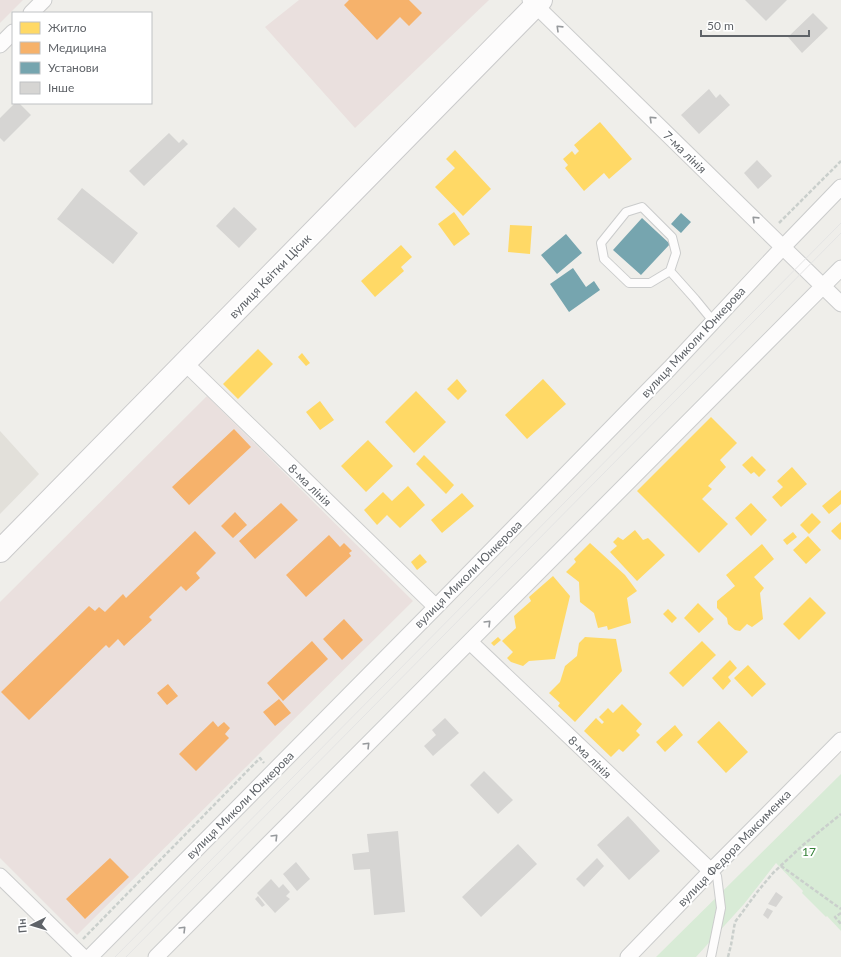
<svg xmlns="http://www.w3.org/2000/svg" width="841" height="957" font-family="Lato,sans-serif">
<rect width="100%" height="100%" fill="#efeeea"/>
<path fill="#e2e0da" d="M0 431 39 474 0 514Z"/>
<path fill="#eae0de" d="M0 0H23L0 23Z
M299 0H489L355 128 265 27Z
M207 396 413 601 77 935 0 858V602Z"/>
<path fill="#d8ebd6" d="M841 774V931L827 916 826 917 802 893 803 891 776 863 744 904 696 957H656Z"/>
<path fill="#ffd966" d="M600 122 632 159 609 179 604 173 584 191 565 168 568 165 563 159 572 151 575 155 579 151 574 145Z
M455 150 491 189 463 216 435 187 455 168 446 159Z
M454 212 470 234 454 246 438 224Z
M510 225 532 226 530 254 508 252Z
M401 245 412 257 401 267 404 271 375 297 361 281Z
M258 349 273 364 238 399 223 384Z
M302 353 310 363 306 366 298 357Z
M457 379 467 391 458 400 447 389Z
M543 379 566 404 527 439 505 415Z
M416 391 446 422 414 453 385 422Z
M320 401 334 420 320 430 306 412Z
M711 417 737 443 720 460 726 467 708 486 712 489 702 499 728 524 699 553 637 491Z
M368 440 393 466 366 492 341 466Z
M424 455 454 485 446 494 416 464Z
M752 456 766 470 759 477 754 472 751 474 742 465Z
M792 467 807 484 781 507 772 497 783 487 777 481Z
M408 486 425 505 400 528 387 515 377 525 364 510 383 492 392 501Z
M841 490V504L829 514 822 506Z
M462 493 474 506 442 533 431 520Z
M751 503 767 520 751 536 735 518Z
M812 513 821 522 809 534 800 525Z
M841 522V539L840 540 831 531Z
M635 530 643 540 648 538 665 555 637 581 610 552 617 546 613 542 618 537 623 540Z
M793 532 797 537 787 545 783 540Z
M808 536 821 550 806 564 793 550Z
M590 543 625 575 637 591 627 598 631 623 608 630 607 626 598 628 594 613 580 602 579 582 566 572 576 562 574 559Z
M762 544 774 559 754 577 764 588 760 593 763 619 752 627 747 624 740 631 735 630 728 624 727 618 717 608V601L735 586 726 575Z
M420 554 427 562 417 570 411 562Z
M553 576 570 596 555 659 529 661 523 666 511 662 507 658 513 652 502 641 516 628 514 616 531 601 529 597Z
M810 597 826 613 799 640 783 624Z
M698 603 714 619 699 633 684 618Z
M668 609 677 618 672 623 663 614Z
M498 637 501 640 494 646 491 643Z
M585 637 616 639 622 671 575 722 558 706 560 703 549 693 560 682 565 666 577 656 579 643Z
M702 641 716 655 683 687 669 673Z
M730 660 737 668 728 677 731 681 723 690 712 678Z
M748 665 766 684 752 697 734 678Z
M622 704 642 724 636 731 640 735 623 752 619 749 611 757 584 731 596 718 602 724 604 722 599 717 608 708 613 713Z
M719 721 748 752 726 773 697 742Z
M675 725 683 735 665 752 656 742Z"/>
<path fill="#f6b26b" d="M349 0H409L422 13 409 26 400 17 377 40 344 5Z
M234 429 251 447 189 505 172 487Z
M281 503 298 520 255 559 239 541Z
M235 512 247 525 233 538 221 526Z
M195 531 216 553 196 573 200 578 186 591 181 586 149 617 152 620 124 646 118 639 109 648 106 645 29 720 1 692 89 606 95 611 99 607 105 612 123 594 126 598Z
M329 535 340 547 344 543 352 551 349 553 351 556 306 597 286 575Z
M344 619 363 640 342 660 323 639Z
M312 641 328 659 283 701 267 683Z
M168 684 178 696 167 705 157 693Z
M279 699 291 713 275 726 263 712Z
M213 721 218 727 224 722 230 728 225 734 229 738 196 771 179 754Z
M110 858 129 877 85 919 66 899Z"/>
<path fill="#76a5af" d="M681 213 691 222 681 233 671 224Z
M642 218 670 244 641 275 613 250Z
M566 234 582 253 557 274 541 255Z
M573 268 586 287 594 281 600 290 569 312 550 284Z"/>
<path fill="#d6d5d3" d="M745 0H787L766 21Z
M813 13 828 28 802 53 788 37Z
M709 89 716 98 720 94 730 105 699 134 681 115Z
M15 103H19L31 115 4 142 0 138V118Z
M169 133 179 143 183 139 188 144 144 186 129 171Z
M757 160 772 176 758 189 744 173Z
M82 188 138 233 113 264 57 219Z
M234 207 257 229 239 248 216 226Z
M445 718 459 733 433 756 424 746 436 735 432 730Z
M484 771 513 800 498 814 470 785Z
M628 816 660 851 629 880 597 845Z
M398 831 405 912 374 915 370 869 354 870 352 854 369 852 367 834Z
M518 844 537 864 481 917 462 897Z
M597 858 604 866 584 887 576 879Z
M296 862 310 879 297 891 283 874Z
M271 879 279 888 283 884 290 892 286 896 290 899 275 913 257 893Z
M776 892 783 897 776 907 768 904Z
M258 896 265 905 262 907 255 899Z
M767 908 773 911 768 919 763 915Z"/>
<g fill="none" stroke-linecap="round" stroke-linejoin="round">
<g stroke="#cbcccc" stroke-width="10">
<path id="lane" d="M670 271 676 253 672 237 642 207 626 212 601 243 604 259 629 283H650L670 271 695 299 713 321
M711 957 721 908 717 876 711 871"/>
</g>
<g stroke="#cbcccc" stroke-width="17">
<path id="street" d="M530 0 841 304
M31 13 44 0
M0 45 13 32
M185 363 436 607
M470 642 711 871
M0 876 83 957
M90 957 436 607 670 368 783 247 841 187
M156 957 841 268
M628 957 711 871 841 740"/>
</g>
<g stroke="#cacacb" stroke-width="24">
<path id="secondary" d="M0 551 541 0"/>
</g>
<path stroke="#cacfcc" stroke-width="2.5" stroke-dasharray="4 2" stroke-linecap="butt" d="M779 223 841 161
M781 866 841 909
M841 913 835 917 841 924
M83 939 260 758 264 763
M728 957 731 945 735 922 758 891 773 873 803 845 841 814"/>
<use href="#lane" stroke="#fdfcfc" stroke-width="8"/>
<use href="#street" stroke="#fdfcfc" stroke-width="15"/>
<use href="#secondary" stroke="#fdfcfc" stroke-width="22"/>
<path stroke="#e4e4e4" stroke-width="1" d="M115 957 841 223
M126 957 841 233"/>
</g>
<defs><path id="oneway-chevron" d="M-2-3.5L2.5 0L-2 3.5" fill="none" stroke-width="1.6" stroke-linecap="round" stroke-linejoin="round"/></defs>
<g stroke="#96999c">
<use href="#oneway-chevron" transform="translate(559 28) rotate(-136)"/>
<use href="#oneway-chevron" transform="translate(652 119) rotate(-136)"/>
<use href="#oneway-chevron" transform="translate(755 219) rotate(-136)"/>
<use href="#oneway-chevron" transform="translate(488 623) rotate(-45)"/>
<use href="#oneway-chevron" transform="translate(367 745) rotate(-45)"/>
<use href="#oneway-chevron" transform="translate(275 837) rotate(-45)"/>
<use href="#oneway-chevron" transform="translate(183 929) rotate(-45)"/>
</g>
<g text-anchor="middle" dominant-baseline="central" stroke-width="4" stroke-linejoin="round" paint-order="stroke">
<g font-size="12" fill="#5f6368" stroke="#fff">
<text transform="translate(685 152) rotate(44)">7-ма лінія</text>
<text transform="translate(270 276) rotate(-46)">вулиця Квітки Цісик</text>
<text transform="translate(693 342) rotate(-47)">вулиця Миколи Юнкерова</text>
<text transform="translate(310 485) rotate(44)">8-ма лінія</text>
<text transform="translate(468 574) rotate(-45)">вулиця Миколи Юнкерова</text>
<text transform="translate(590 757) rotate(44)">8-ма лінія</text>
<text transform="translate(240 805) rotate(-45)">вулиця Миколи Юнкерова</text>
<text transform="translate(734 848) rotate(-46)">вулиця Федора Максименка</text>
</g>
<g font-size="12" fill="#348238" stroke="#fff">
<text x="809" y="851">17</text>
</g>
</g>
<rect x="12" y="12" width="140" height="92" fill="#ffffff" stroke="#bfc1c3"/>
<rect x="20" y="22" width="20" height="12" fill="#ffd966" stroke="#bfc1c3"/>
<text x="48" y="32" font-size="12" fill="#5f6368">Житло</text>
<rect x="20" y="42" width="20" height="12" fill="#f6b26b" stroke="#bfc1c3"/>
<text x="48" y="52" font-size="12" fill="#5f6368">Медицина</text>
<rect x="20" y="62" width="20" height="12" fill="#76a5af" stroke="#bfc1c3"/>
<text x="48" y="72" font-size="12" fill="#5f6368">Установи</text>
<rect x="20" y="82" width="20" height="12" fill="#d6d5d3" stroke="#bfc1c3"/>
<text x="48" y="92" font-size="12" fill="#5f6368">Інше</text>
<g transform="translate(32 925) rotate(265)" stroke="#ffffff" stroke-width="3" paint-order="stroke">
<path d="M0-3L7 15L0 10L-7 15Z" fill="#5f6368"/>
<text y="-6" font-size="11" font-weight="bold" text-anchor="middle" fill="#5f6368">Пн</text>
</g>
<path d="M701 30v6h108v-6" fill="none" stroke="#5f6368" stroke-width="2"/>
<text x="707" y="30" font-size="12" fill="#5f6368" stroke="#ffffff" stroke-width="3" paint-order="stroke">50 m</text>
</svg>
